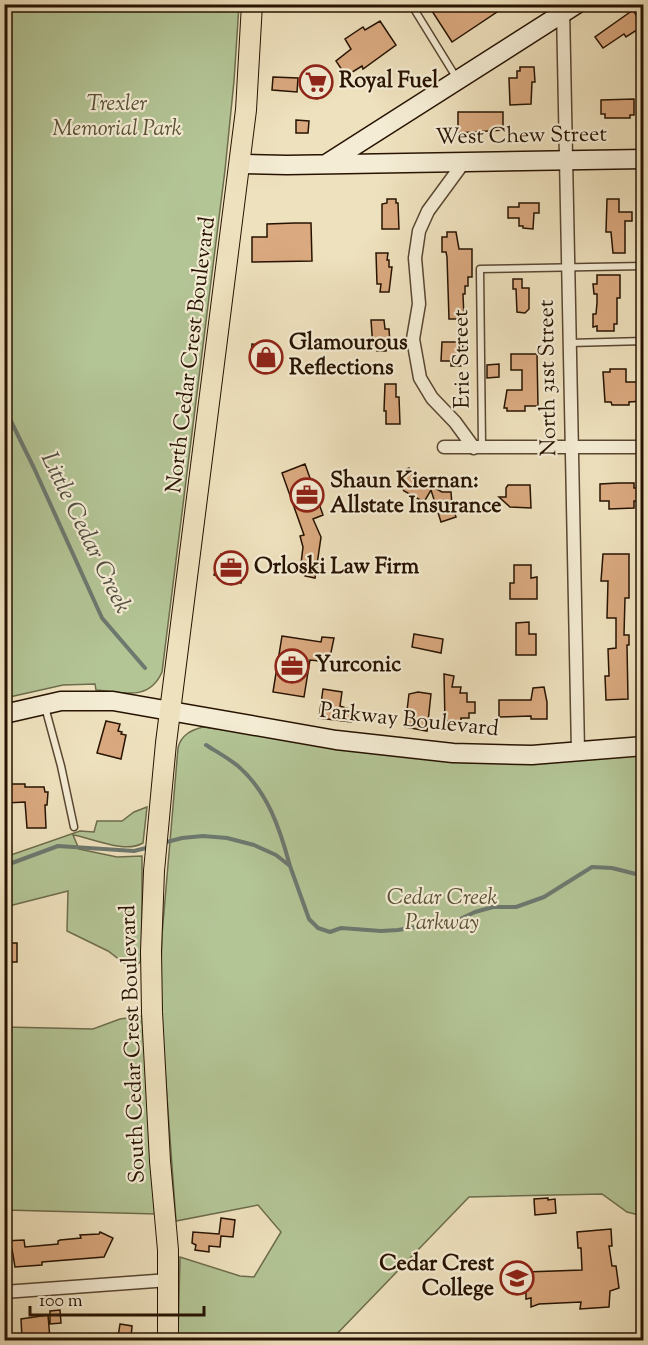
<svg xmlns="http://www.w3.org/2000/svg" width="648" height="1345" font-family="'Sorts Mill Goudy',serif">
<rect width="100%" height="100%" fill="#eee1bd"/>
<filter id="stains"><feTurbulence type="fractalNoise" baseFrequency=".00333" numOctaves="4"/><feColorMatrix values="0 0 0 0 .2 0 0 0 0 .09 0 0 0 0 .02 0 0 0 .5 -.17"/></filter>
<radialGradient id="worn" r=".72"><stop offset=".6" stop-color="#630" stop-opacity="0"/><stop offset="1" stop-color="#630" stop-opacity=".3"/></radialGradient>
<path fill="#b3c495" stroke="#6d6c4c" stroke-width="1.5" d="M4 5H239L234 81 225 170 162 672C149 702 122 692 96 690L95 684 63 685 5 698Z
M203 727 467 763H545L643 754V1216L627 1212 602 1194 469 1197 331 1340H178L180 1257 240 1276 254 1277 281 1232 258 1205 176 1221 160 1000 162 935 178 748C181 735 191 730 203 727Z
M147 807 143 843C125 854 92 838 73 835L79 849 117 857 142 856V947L141 961 137 965 124 963 108 951 67 931 68 891 5 907V857L80 831 94 832 97 821H122L134 812Z
M142 1016 156 1214 5 1210V1027L93 1029 120 1019Z"/>
<g fill="none" stroke-linecap="round" stroke-linejoin="round">
<path stroke="#6d786f" stroke-width="4" d="M4 407 34 468 102 618 145 668
M206 745C217 752 228 758 238 766 268 792 280 829 290 866
M163 843 182 838 203 836 227 838 254 845 276 855 290 866 309 919 318 928 330 932 341 928 381 931 398 930 458 920 475 912 493 907H516L544 897 592 867 612 868 644 876
M4 866 58 846 134 851 150 847"/>
</g>
<path fill="#daa97f" stroke="#271302" stroke-width="1.5" d="M435 4H509L452 42 430 8Z
M633 10 643 26 626 37 624 34 603 48 595 37Z
M380 21 396 45 363 69 362 66 346 76 336 61 351 49 345 39 363 27 365 30Z
M317 67 331 90 317 99 302 76Z
M520 67H534L535 82H532L531 104 510 105 509 78H517V71H520Z
M273 77 298 78 297 92 272 90Z
M634 99V115H630V118H605V114H601V100Z
M458 112H503V130L458 133Z
M296 120 309 121 308 133H296Z
M387 199H396V203H398L399 229H382V204L387 203Z
M607 199H619V212H632V221H625V253H613L611 232H606Z
M519 203H539V213H534L533 229 523 228V226H519V218H508V207H519Z
M295 223H311L312 261 252 262V237H267V224Z
M447 232H456L459 249H472V277H468V286H465V294H463L464 319H449L447 257 446 252H442V237H447Z
M376 253H388L387 260H389V267H392L389 292H380L381 284H377Z
M597 275H620V298H617V324H614V331H597V326L593 327V314H596L597 303V294H594L593 284H597Z
M513 279H522V288H529V309L525 313 517 312 516 289H513Z
M371 320H384L385 329H389L390 344 389 347H386V351H377V347L373 348Z
M442 342H463L461 366H451V361H441Z
M252 344 279 347 276 369 253 366 254 355H251Z
M511 354H537L538 406H525V411H507V408H504L507 390H522V370H511Z
M499 364V377L487 378V365Z
M610 369H626V382H644V401L629 402V405H612L611 402H605L603 372H610Z
M385 384H396V397H399L400 424H386V411H384Z
M305 464 323 515 313 519 321 537 315 578 305 576 306 572H300L303 547 300 536 304 535 282 473Z
M409 468 416 478 442 492H451L452 505 456 517 441 522 431 490 424 502 404 491 398 482 403 480 399 473Z
M618 483H634V488H641V501H634V508L609 509V501H600V484Z
M508 485H530L531 508 510 507 499 497H506V488Z
M221 554 246 560 241 583 214 575Z
M603 554H629V598H625L624 635H629V645H627L628 699 606 700 605 676H609L608 649 616 648V618H607L608 581H601Z
M514 565H531V578L537 577V599H510V583H514Z
M529 622V634H536V655H516V623Z
M414 634 443 639 441 653 412 647Z
M282 636 321 642 322 637 334 638 329 662 310 660 304 697 273 692Z
M444 674 454 676 452 687H461L460 693H467V702H475V713H469V718H461V721H445Z
M544 687 547 702V719H531V716L499 717V700H531L533 688Z
M323 689 342 692 340 706 352 710 351 722 319 718Z
M418 692 431 694 427 731 405 727 409 694Z
M106 721 120 724 118 731 122 732 121 734 126 735 121 759 97 753Z
M6 784H25V787H44L45 792H48L47 805H45L46 828H27L25 802 6 803Z
M4 943H17V962H4Z
M548 1198V1200L555 1199 556 1213 535 1215 534 1199Z
M221 1218 235 1220 233 1237 221 1236 220 1247 209 1246V1252L195 1250 196 1245 192 1243 193 1232 219 1234Z
M611 1229 612 1246H609L612 1266H616L619 1288 610 1291 609 1307 580 1309 581 1302 539 1304 531 1307V1298L526 1299V1272L582 1270 581 1248H578L577 1232Z
M100 1232 113 1238 104 1257 42 1262V1265L15 1267 12 1249H4V1241L24 1240 25 1247 58 1244V1241L60 1240 81 1238 80 1235 99 1234Z
M60 1310 61 1323 50 1324V1311Z
M48 1315 50 1339 28 1341V1338H22L21 1319Z
M120 1324 132 1326 131 1338 118 1337Z"/>
<g fill="none" stroke-linecap="round" stroke-linejoin="round">
<g stroke="#594631" stroke-width="9">
<path id="lane" d="M411 4 456 77
M570 343 644 341
M482 447 480 269 644 266
M45 707 61 766 74 827
M643 1340H644"/>
</g>
<g stroke="#594631" stroke-width="15">
<path id="street" d="M563 9 578 751
M464 162 428 211 419 231 415 258 419 304 413 339 420 378 432 398 455 422 474 448
M444 447H644
M4 1292 169 1280"/>
</g>
<g stroke="#271302" stroke-width="21">
<path id="secondary" d="M240 164 287 165 644 159
M326 164 577 4
M4 714 61 701H113L336 740 453 753 532 755 644 746"/>
</g>
<g stroke="#271302" stroke-width="22">
<path id="primary" d="M168 1340V1250L160 1161 152 1012 151 951 154 871 166 743 246 110 252 4"/>
</g>
<use href="#lane" stroke="#f4ecd4" stroke-width="6"/>
<use href="#street" stroke="#f4ecd4" stroke-width="12"/>
<use href="#secondary" stroke="#f4ecd4" stroke-width="18"/>
<use href="#primary" stroke="#eee1bd" stroke-width="20"/>
</g>
<defs>
<g id="supermarket-ring" transform="scale(1.725)"><circle r="9.5" fill="#f4ecd4" stroke="#8f2418" stroke-width="1.5"/><path d="M-6-5.5h2.5l.6 2H6L4.5 2H-2.5L-4.4-4H-6ZM-1.5 3.2a1.3 1.3 0 1 0 .1 0ZM3 3.2a1.3 1.3 0 1 0 .1 0Z" fill="#8f2418"/></g>
<g id="shop-ring" transform="scale(1.725)"><circle r="9.5" fill="#f4ecd4" stroke="#8f2418" stroke-width="1.5"/><path d="M-5-2.5h2.3a2.7 3.5 0 0 1 5.4 0H5L5.5 6h-11ZM-1.5-2.5h3a1.5 2.3 0 0 0-3 0Z" fill="#8f2418"/></g>
<g id="office-ring" transform="scale(1.725)"><circle r="9.5" fill="#f4ecd4" stroke="#8f2418" stroke-width="1.5"/><path d="M-6-3h4V-5.5h4V-3h4V5H-6ZM-1-4.5V-3h2v-1.5ZM-6 0V1H6V0Z" fill="#8f2418"/></g>
<g id="university-ring" transform="scale(1.725)"><circle r="9.5" fill="#f4ecd4" stroke="#8f2418" stroke-width="1.5"/><path d="M0-5L7-2L0 1L-7-2ZM-4 1L0 2.5L4 1V4Q0 6-4 4Z" fill="#8f2418"/></g>
</defs>
<g fill-rule="evenodd">
<use href="#supermarket-ring" x="316" y="82"/>
<use href="#shop-ring" x="266" y="357"/>
<use href="#office-ring" x="307" y="495"/>
<use href="#office-ring" x="231" y="568"/>
<use href="#office-ring" x="292" y="666"/>
<use href="#university-ring" x="517" y="1278"/>
</g>
<g text-anchor="middle" dominant-baseline="central" stroke-width="4.5" stroke-linejoin="round" paint-order="stroke">
<g font-size="22" font-weight="bold" fill="#271302" stroke="#f4ecd4" text-anchor="start">
<text x="339" y="82">Royal Fuel</text>
<text x="289" y="344">Glamourous<tspan x="289" dy="25">Reflections</tspan></text>
<text x="330" y="482">Shaun Kiernan:<tspan x="330" dy="25">Allstate Insurance</tspan></text>
<text x="254" y="568">Orloski Law Firm</text>
<text x="315" y="666">Yurconic</text>
<text x="494" y="1265" text-anchor="end">Cedar Crest<tspan x="494" dy="25">College</tspan></text>
</g>
<g font-size="22" font-style="italic" fill="#585135" stroke="#f4ecd4">
<text x="117" y="105">Trexler<tspan x="117" dy="25">Memorial Park</tspan></text>
<text x="442" y="899">Cedar Creek<tspan x="442" dy="25">Parkway</tspan></text>
</g>
<g font-size="22" fill="#271302" stroke="#f4ecd4">
<text transform="translate(521 137) rotate(-1)">West Chew Street</text>
<text transform="translate(192 355) rotate(-83)">North Cedar Crest Boulevard</text>
<text transform="translate(463 359) rotate(-91)">Erie Street</text>
<text transform="translate(549 378) rotate(-91)">North 31st Street</text>
<text transform="translate(409 721) rotate(6)">Parkway Boulevard</text>
<text transform="translate(134 1044) rotate(-92)">South Cedar Crest Boulevard</text>
</g>
<g font-size="24" font-style="italic" fill="#504e41" stroke="#f4ecd4">
<text transform="translate(85 533) rotate(64)">Little Cedar Creek</text>
</g>
</g>
<rect width="648" height="1345" fill="none" stroke="#eee1bd" stroke-width="24"/>
<rect x="6" y="6" width="636" height="1333" fill="none" stroke="#271302" stroke-width="3"/>
<rect x="12" y="12" width="624" height="1321" fill="none" stroke="#271302" stroke-width="1.5"/>
<path d="M30 1306v9h174v-9" fill="none" stroke="#271302" stroke-width="3"/>
<text x="39" y="1306" font-size="18" fill="#271302" stroke="#f4ecd4" stroke-width="4.5" paint-order="stroke">100 m</text>
<rect width="100%" height="100%" filter="url(#stains)"/>
<rect width="100%" height="100%" fill="url(#worn)"/>
</svg>
